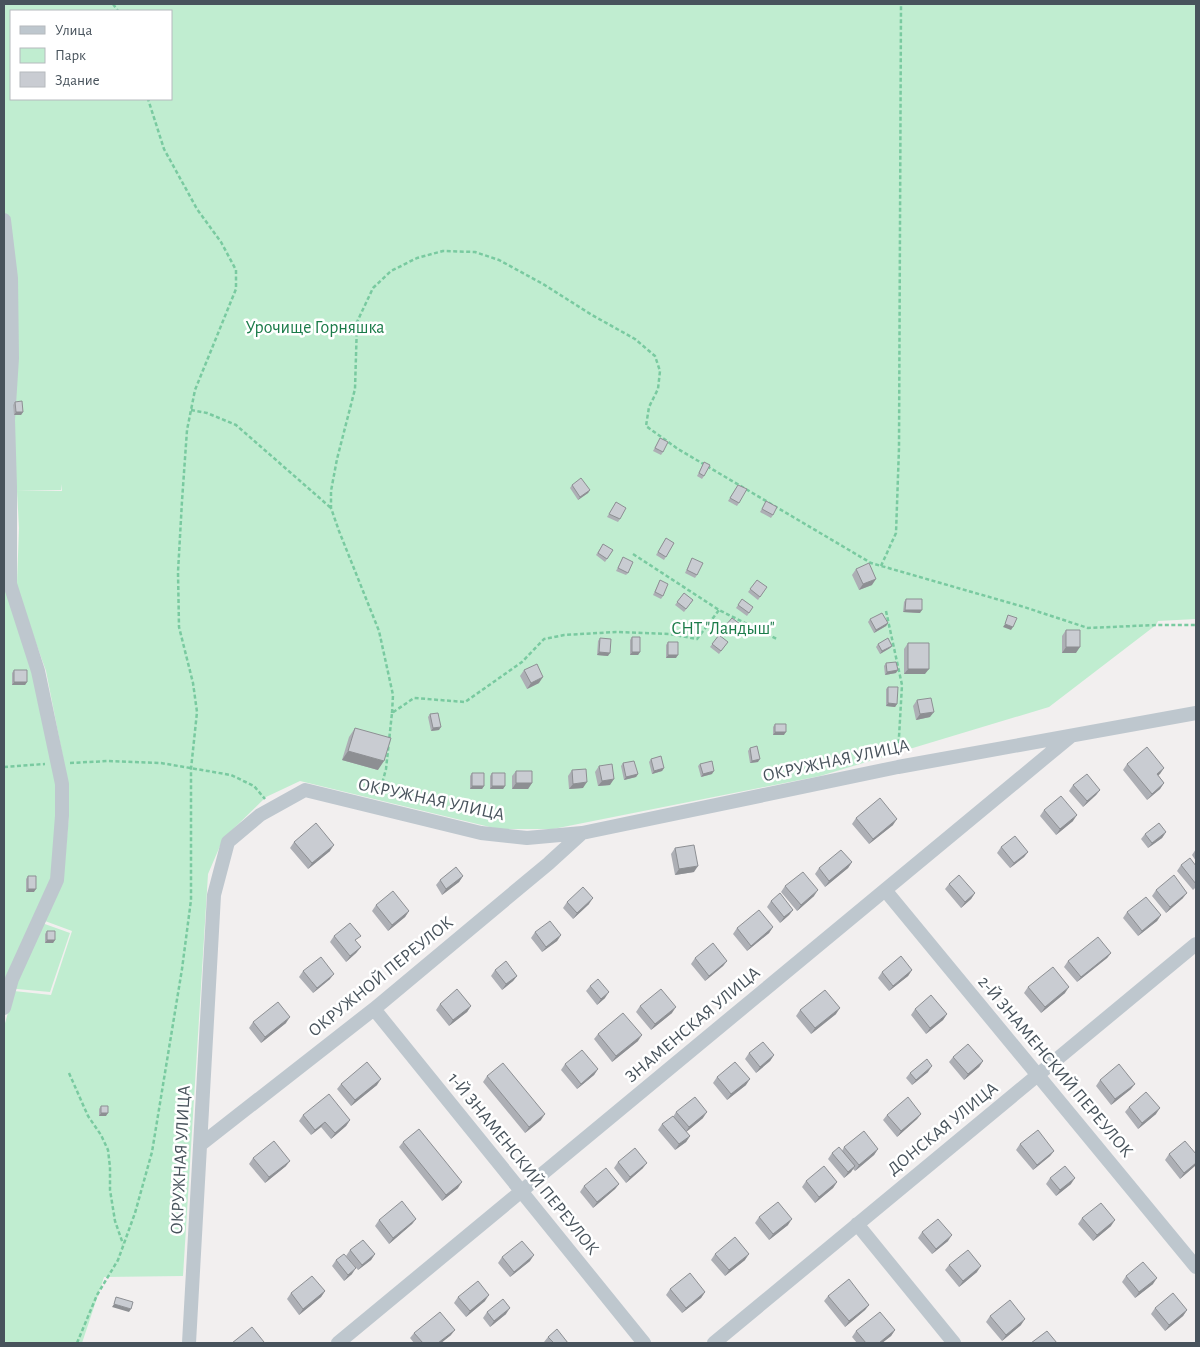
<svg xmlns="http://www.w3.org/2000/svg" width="1200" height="1347" font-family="'Alegreya Sans',sans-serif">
<rect width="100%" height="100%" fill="#f2efef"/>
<path fill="#c0edd0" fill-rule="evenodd" d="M4 4H1196V619L1158 621 1156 625 1049 707 820 776 553 829H498L300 781 266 797 223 839 208 874 183 1276 104 1277 82 1343H4V1027L14 991 51 995 72 931 45 921 63 880 69 815 68 783 46 671 15 584 17 583 19 528 17 491H62L61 484V490L16 491 14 583 44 671 66 783V816L60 881 42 923 70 933 50 992 6 988 4 995ZM11 11H171V99H11Z"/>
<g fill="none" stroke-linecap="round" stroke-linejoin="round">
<path stroke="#79caa0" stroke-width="2.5" stroke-dasharray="4 2.5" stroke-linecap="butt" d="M113 4 118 11
M191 410 207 413 236 425 331 508
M633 554 719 610 777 639
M881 566 896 533 899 448 901 4
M886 611 902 685 898 754
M392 713 393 695 379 631 339 531 331 508V491L337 459 355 389 357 322 373 288 391 271 417 258 443 251 475 252 499 260 543 284 592 315 635 339 655 356 660 371 658 389 649 407 646 426 678 449 871 563 1024 607 1088 628 1156 625H1196
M70 763 108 761 161 763 231 775 254 786 265 799
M4 767 45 764
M379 795 386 769 392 713 414 698 465 702 522 662 544 639 564 635 616 632 669 634 697 639 719 610
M69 1073 88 1116 101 1135 108 1150 110 1167V1190L115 1221 123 1244
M77 1343 97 1295 118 1260 135 1213 152 1152 182 969 191 900V769L197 712 193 683 179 627 178 572 182 501 187 430 195 390 236 289V270L221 242 197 209 164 149 148 99"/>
<path stroke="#bec7ce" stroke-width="14" d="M4 220 11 278 12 358 8 420 10 487V584L38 671 62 784V816L57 880 12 979 4 1008
M885 890 1196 1267
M374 1009 644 1343
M200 1145 374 1009 549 863 582 833
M857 1224 954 1343
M189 1343 214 895 228 842 260 815 305 790 481 833 527 838 582 833 898 767 1196 713
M338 1343 1071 736
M714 1343 1196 944"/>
</g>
<path fill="#adafb5" d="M15 402 23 412 21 415H14L13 405Z
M660 438 663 452 661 455 653 451Z
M704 462V476L702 479 697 476Z
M572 485 590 490 588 493 578 500 570 488Z
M736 488 739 503 737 506 728 501Z
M766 501 773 515 771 518 760 512Z
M616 502 620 519 618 522 607 517Z
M666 538 674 543 664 560 656 555Z
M603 544 613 550 605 562 596 555Z
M623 557 628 573 626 575 616 571Z
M692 558 697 575 695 578 685 573Z
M856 569 872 585 859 590 852 575Z
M660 580 663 596 661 599 653 595Z
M757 580 767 587 758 600 748 592Z
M684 593 693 600 684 612 675 605Z
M742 599 753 607 747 616 736 608Z
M906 599 920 613 903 612 904 602Z
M732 618 740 624 731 636 723 629Z
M870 619 888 623 886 626 874 633 868 622Z
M1066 630 1076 653H1062V636Z
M719 635 728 642 719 654 710 647Z
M632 637 640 652 638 655H630V640Z
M600 638 608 656 597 655 598 641Z
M668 642 676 658H666V645Z
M908 643 925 674H904V649Z
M878 644 892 646 890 648 880 654 876 647Z
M886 663 896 673 885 675 884 666Z
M14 670 27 682 25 685H12V673Z
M524 670 539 683 527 689 520 676Z
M888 687 897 704 895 707 886 706V689Z
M917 700 930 717 916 720 913 706Z
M430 714 439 730 431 731 428 717Z
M775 724 784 735H773V727Z
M355 728 378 770 342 760 349 737Z
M750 748 758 762 750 763 748 751Z
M651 759 664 768 662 771 652 774 649 762Z
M623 763 638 774 636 777 624 780 621 766Z
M700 764 712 774 701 777 698 766Z
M1127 764 1164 768 1158 775 1164 783 1160 789 1147 800 1123 770Z
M599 766 610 785 598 786 595 772Z
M572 770 583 788 569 789 568 776Z
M516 771 532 783 528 789H512V776Z
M472 773 484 786 482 789H470V776Z
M492 773 505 786 503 789H490V776Z
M1073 785 1100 790 1096 795 1083 807 1069 791Z
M1044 810 1073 821 1056 835 1040 816Z
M856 818 893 825 869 844 852 824Z
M1166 832 1162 838 1148 848 1141 839 1145 834Z
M294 842 330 851 308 869 290 848Z
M1001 847 1028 852 1024 857 1010 868 997 853Z
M675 848 694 872 675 875 671 854Z
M1196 849V861L1192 855Z
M852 862 848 868 825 887 815 874 819 868Z
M1181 865 1196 866V887L1193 890 1177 871Z
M28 876 34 892H26V879Z
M463 876 459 882 442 895 436 885 440 880Z
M949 884 975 893 971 899 961 908 945 889Z
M785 886 814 896 797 911 781 892Z
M1156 890 1183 898 1166 913 1152 896Z
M771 901 793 910 789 915 780 923 767 907Z
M567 902 589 904 573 919 563 908Z
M376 905 409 911 405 917 388 931 372 911Z
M1127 912 1161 915 1157 921 1138 936 1123 918Z
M773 927 769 933 747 951 733 934 737 928Z
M47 931 55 940 53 943H45V934Z
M535 932 561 935 557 941 542 952 531 938Z
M334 936 356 942 361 947 356 953 346 962 330 942Z
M1111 953 1107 958 1077 982 1064 967 1068 961Z
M695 958 727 961 723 966 705 981 691 964Z
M495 970 517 976 513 981 502 990 491 976Z
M912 970 908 976 889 991 878 978 882 972Z
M303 971 330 979 313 993 299 977Z
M590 986 605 998 597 1005 586 991Z
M1028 987 1065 993 1041 1013 1024 993Z
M440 1004 471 1006 467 1012 449 1026 436 1010Z
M640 1006 672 1013 651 1030 636 1012Z
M915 1009 947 1014 943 1020 926 1034 911 1015Z
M800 1010 836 1014 811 1034 796 1016Z
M253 1022 286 1023 261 1043 249 1028Z
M598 1034 638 1041 612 1062 594 1039Z
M749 1053 774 1055 770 1061 756 1073 745 1059Z
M953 1057 983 1061 979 1067 964 1080 949 1062Z
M565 1064 598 1069 594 1075 577 1089 561 1070Z
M928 1072 912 1085 906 1078 910 1073Z
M487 1076 541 1120 525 1133 483 1082Z
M717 1077 746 1085 727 1100 713 1083Z
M1100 1080 1131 1089 1111 1105 1096 1086Z
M341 1084 377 1085 351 1106 337 1089Z
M101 1106 106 1116H99V1109Z
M1129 1107 1156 1114 1138 1129 1125 1112Z
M676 1112 703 1118 686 1132 690 1136 686 1142 675 1150 658 1130 662 1124 673 1117Z
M921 1114 917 1119 897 1137 883 1120 887 1115Z
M303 1115 350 1120 346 1126 331 1139 321 1127 311 1135 299 1121Z
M403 1142 458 1188 442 1201 399 1147Z
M1020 1144 1054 1151 1050 1156 1033 1170 1016 1150Z
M844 1147 878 1149 874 1155 855 1171 853 1169 851 1172 844 1178 828 1159 832 1153 842 1151Z
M1169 1154H1196V1165L1180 1179 1165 1160Z
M253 1158 286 1166 265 1183 249 1164Z
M618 1162 643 1168 626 1183 614 1168Z
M1050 1178 1071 1184 1056 1196 1046 1184Z
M806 1181 837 1182 833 1188 815 1203 802 1187Z
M619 1184 615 1189 593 1208 580 1192 584 1186Z
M759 1217 788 1225 769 1240 755 1223Z
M1082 1218 1111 1226 1093 1241 1078 1224Z
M416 1219 412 1224 389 1244 375 1226 379 1220Z
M922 1232 948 1241 932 1254 918 1238Z
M350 1250 375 1254 371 1260 358 1270 346 1256Z
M715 1254 745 1260 725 1276 711 1260Z
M502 1257 530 1261 510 1277 498 1263Z
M336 1260 352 1274 344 1281 332 1266Z
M949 1265 977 1272 959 1287 945 1270Z
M1126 1276 1153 1284 1135 1298 1122 1282Z
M670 1289 705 1292 701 1298 682 1313 666 1295Z
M325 1291 321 1297 299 1315 287 1299 291 1293Z
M828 1296 869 1305 865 1310 845 1327 824 1301Z
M458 1297 485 1301 466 1317 454 1303Z
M1155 1308 1187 1310 1183 1316 1165 1331 1151 1314Z
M487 1312 506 1314 490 1327 483 1318Z
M990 1316 1021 1325 1002 1341 986 1322Z
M895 1330 891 1336 882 1343H857L852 1337 856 1331Z
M414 1333 451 1335 441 1343H414L410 1338Z
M548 1337 568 1343H545L544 1342Z"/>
<path fill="#8d8f93" d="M16 412H23L21 415H14Z
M590 490 588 493 578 500 580 497Z
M876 579 872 585 859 590 863 584Z
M905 610H922L920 613 903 612Z
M888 623 886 626 874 633 876 630Z
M1005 624 1013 627 1011 630 1003 627Z
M892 646 890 648 880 654 882 651Z
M1066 647H1080L1076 653H1062Z
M599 652 610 653 608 656 597 655Z
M632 652H640L638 655H630Z
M668 655H678L676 658H666Z
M908 669H929L925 674H904Z
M898 670 896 673 885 675 887 672Z
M543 677 539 683 527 689 531 683Z
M14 682H27L25 685H12Z
M888 703 897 704 895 707 886 706Z
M934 712 930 717 916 720 920 714Z
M441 727 439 730 431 731 433 728Z
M775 732H786L784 735H773Z
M348 751 384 761 378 770 342 760Z
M760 759 758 762 750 763 752 761Z
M664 768 662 771 652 774 654 771Z
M1164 768 1160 774 1153 780 1157 774Z
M714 771 712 774 701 777 703 774Z
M638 774 636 777 624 780 626 777Z
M614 779 610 785 598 786 602 781Z
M587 782 583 788 569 789 573 784Z
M516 783H532L528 789H512Z
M1164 783 1160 789 1147 800 1152 794Z
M472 786H484L482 789H470Z
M492 786H505L503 789H490Z
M1100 790 1096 795 1083 807 1087 801Z
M1077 815 1073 821 1056 835 1060 829Z
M897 819 893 825 869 844 873 839Z
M1166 832 1162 838 1148 848 1152 843Z
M334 845 330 851 308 869 312 863Z
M1028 852 1024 857 1010 868 1014 863Z
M852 862 848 868 825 887 829 881Z
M698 866 694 872 675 875 679 869Z
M463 876 459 882 442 895 446 889Z
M28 889H36L34 892H26Z
M818 890 814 896 797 911 801 905Z
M975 893 971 899 961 908 965 902Z
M1187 893 1183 898 1166 913 1170 907Z
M593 898 589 904 573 919 577 913Z
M793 910 789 915 780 923 784 917Z
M409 911 405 917 388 931 392 925Z
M1161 915 1157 921 1138 936 1142 931Z
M773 927 769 933 747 951 751 946Z
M561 935 557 941 542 952 546 947Z
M47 940H55L53 943H45Z
M361 947 356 953 346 962 350 956Z
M1111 953 1107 958 1077 982 1081 977Z
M727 961 723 966 705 981 709 976Z
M912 970 908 976 889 991 893 986Z
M334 974 330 979 313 993 317 988Z
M517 976 513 981 502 990 506 984Z
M1069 987 1065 993 1041 1013 1045 1007Z
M609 992 605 998 597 1005 601 999Z
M471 1006 467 1012 449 1026 453 1020Z
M676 1007 672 1013 651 1030 655 1024Z
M840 1008 836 1014 811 1034 815 1028Z
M947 1014 943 1020 926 1034 930 1028Z
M290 1017 286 1023 261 1043 265 1037Z
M642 1035 638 1041 612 1062 616 1056Z
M774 1055 770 1061 756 1073 760 1067Z
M983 1061 979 1067 964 1080 968 1074Z
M932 1066 928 1072 912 1085 916 1080Z
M598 1069 594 1075 577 1089 581 1084Z
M381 1079 377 1085 351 1106 355 1100Z
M750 1079 746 1085 727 1100 731 1094Z
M1135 1084 1131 1089 1111 1105 1115 1099Z
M1160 1108 1156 1114 1138 1129 1142 1123Z
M707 1112 703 1118 685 1133 689 1127Z
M101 1113H108L106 1116H99Z
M545 1114 541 1120 525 1133 529 1127Z
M921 1114 917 1119 897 1137 901 1131Z
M350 1120 346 1126 331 1139 335 1133Z
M325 1122 321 1127 311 1135 315 1130Z
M690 1136 686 1142 675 1150 679 1144Z
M878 1149 874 1155 855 1171 859 1165Z
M1054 1151 1050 1156 1033 1170 1037 1165Z
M290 1161 286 1166 265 1183 269 1177Z
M647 1163 643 1168 626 1183 630 1177Z
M1196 1163V1165L1180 1179 1184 1173Z
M855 1166 851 1172 844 1178 848 1172Z
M1075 1178 1071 1184 1056 1196 1060 1190Z
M462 1182 458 1188 442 1201 446 1195Z
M837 1182 833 1188 815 1203 819 1197Z
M619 1184 615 1189 593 1208 597 1202Z
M416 1219 412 1224 389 1244 393 1238Z
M792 1219 788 1225 769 1240 773 1234Z
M1115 1220 1111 1226 1093 1241 1097 1235Z
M952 1235 948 1241 932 1254 936 1249Z
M375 1254 371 1260 358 1270 362 1265Z
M749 1254 745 1260 725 1276 729 1270Z
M534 1255 530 1261 510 1277 514 1272Z
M981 1266 977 1272 959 1287 963 1281Z
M356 1268 352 1274 344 1281 348 1275Z
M1157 1278 1153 1284 1135 1298 1139 1292Z
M325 1291 321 1297 299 1315 303 1309Z
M705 1292 701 1298 682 1313 686 1308Z
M489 1295 485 1301 466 1317 470 1311Z
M114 1304 131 1309 129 1312 112 1307Z
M869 1305 865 1310 845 1327 849 1321Z
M510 1308 506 1314 490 1327 494 1321Z
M1187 1310 1183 1316 1165 1331 1169 1325Z
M1025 1319 1021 1325 1002 1341 1006 1335Z
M455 1330 451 1335 441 1343H438Z
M895 1330 891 1336 882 1343H879Z"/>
<path fill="#c9ccd2" stroke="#8d8f93" d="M22 401 23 412H16L15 402Z
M660 438 668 442 663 452 655 448Z
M704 462 710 465 704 476 699 473Z
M581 478 590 490 580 497 572 485Z
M738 485 747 489 739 503 730 498Z
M766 501 777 507 773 515 762 509Z
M616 502 626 508 620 519 609 514Z
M666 538 674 543 666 557 658 552Z
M603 544 613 550 607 559 598 553Z
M623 557 633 562 628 573 618 568Z
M692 558 703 563 697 575 687 570Z
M869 563 876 579 863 584 856 569Z
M660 580 668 584 663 596 655 592Z
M757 580 767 587 760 597 750 589Z
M684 593 693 600 686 609 677 602Z
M742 599 753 607 749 613 738 605Z
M906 599H922V610H905Z
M882 613 888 623 876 630 870 619Z
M1008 615 1017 618 1013 627 1005 624Z
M732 618 740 624 733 633 725 626Z
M1066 630H1080V647H1066Z
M719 635 728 642 721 651 712 644Z
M632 637H640V652H632Z
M600 638 611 639 610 653 599 652Z
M888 638 892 646 882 651 878 644Z
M668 642H678V655H668Z
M908 643H929V669H908Z
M896 662 898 670 887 672 886 663Z
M537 664 543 677 531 683 524 670Z
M14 670H27V682H14Z
M888 687H898L897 704 888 703Z
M931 698 934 712 920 714 917 700Z
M438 713 441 727 433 728 430 714Z
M775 724H786V732H775Z
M355 728 391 738 384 761 348 751Z
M757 746 760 759 752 761 750 748Z
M1147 747 1164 768 1157 774 1164 783 1152 794 1127 764Z
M661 756 664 768 654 771 651 759Z
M634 761 638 774 626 777 623 763Z
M712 761 714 771 703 774 700 764Z
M612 764 614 779 602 781 599 766Z
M586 769 587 782 573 784 572 770Z
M516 771H532V783H516Z
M472 773H484V786H472Z
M492 773H505V786H492Z
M1087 774 1100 790 1087 801 1073 785Z
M1061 796 1077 815 1060 829 1044 810Z
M880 798 897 819 873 839 856 818Z
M316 823 334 845 312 863 294 842Z
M1159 823 1166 832 1152 843 1145 834Z
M1015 836 1028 852 1014 863 1001 847Z
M694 845 698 866 679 869 675 848Z
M841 850 852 862 829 881 819 868Z
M1190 858 1196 866V884L1181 865Z
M456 867 463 876 446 889 440 880Z
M803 872 818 890 801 905 785 886Z
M959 875 975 893 965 902 949 884Z
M1174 875 1187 893 1170 907 1156 890Z
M28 876H36V889H28Z
M583 887 593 898 577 913 567 902Z
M393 891 409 911 392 925 376 905Z
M780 893 793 910 784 917 771 901Z
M1146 897 1161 915 1142 931 1127 912Z
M759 910 773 927 751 946 737 928Z
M550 921 561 935 546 947 535 932Z
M350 923 361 936 355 940 361 947 350 956 334 936Z
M47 931H55V940H47Z
M1098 937 1111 953 1081 977 1068 961Z
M713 943 727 961 709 976 695 958Z
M901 956 912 970 893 986 882 972Z
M321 957 334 974 317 988 303 971Z
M506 961 517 976 506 984 495 970Z
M1053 967 1069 987 1045 1007 1028 987Z
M598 979 609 992 601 999 590 986Z
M457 989 471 1006 453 1020 440 1004Z
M661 989 676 1007 655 1024 640 1006Z
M825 990 840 1008 815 1028 800 1010Z
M931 995 947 1014 930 1028 915 1009Z
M278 1002 290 1017 265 1037 253 1022Z
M623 1013 642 1035 616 1056 598 1034Z
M763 1042 774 1055 760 1067 749 1053Z
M968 1044 983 1061 968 1074 953 1057Z
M582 1050 598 1069 581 1084 565 1064Z
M927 1059 932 1066 916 1080 910 1073Z
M367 1062 381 1079 355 1100 341 1084Z
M735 1062 750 1079 731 1094 717 1077Z
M503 1063 545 1114 529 1127 487 1076Z
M1119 1064 1135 1084 1115 1099 1100 1080Z
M1146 1092 1160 1108 1142 1123 1129 1107Z
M329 1094 350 1120 335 1133 325 1122 315 1130 303 1115Z
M695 1097 707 1112 689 1127 676 1112Z
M908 1097 921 1114 901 1131 887 1115Z
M101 1106H108V1113H101Z
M673 1116 690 1136 679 1144 662 1124Z
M419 1129 462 1182 446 1195 403 1142Z
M1038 1130 1054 1151 1037 1165 1020 1144Z
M864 1131 878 1149 859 1165 844 1147Z
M274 1141 290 1161 269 1177 253 1158Z
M1185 1141 1196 1154V1163L1184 1173 1169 1154Z
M839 1147 855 1166 848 1172 832 1153Z
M635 1148 647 1163 630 1177 618 1162Z
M824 1166 837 1182 819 1197 806 1181Z
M1065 1166 1075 1178 1060 1190 1050 1178Z
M606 1168 619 1184 597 1202 584 1186Z
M402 1201 416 1219 393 1238 379 1220Z
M778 1202 792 1219 773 1234 759 1217Z
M1101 1203 1115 1220 1097 1235 1082 1218Z
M938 1219 952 1235 936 1249 922 1232Z
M735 1237 749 1254 729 1270 715 1254Z
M363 1240 375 1254 362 1265 350 1250Z
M522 1241 534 1255 514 1272 502 1257Z
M968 1250 981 1266 963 1281 949 1265Z
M344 1254 356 1268 348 1275 336 1260Z
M1143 1262 1157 1278 1139 1292 1126 1276Z
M690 1273 705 1292 686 1308 670 1289Z
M312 1276 325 1291 303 1309 291 1293Z
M849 1279 869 1305 849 1321 828 1296Z
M478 1281 489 1295 470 1311 458 1297Z
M1173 1293 1187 1310 1169 1325 1155 1308Z
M116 1297 133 1302 131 1309 114 1304Z
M503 1299 510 1308 494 1321 487 1312Z
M1010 1300 1025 1319 1006 1335 990 1316Z
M440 1312 455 1330 438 1343H423L414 1333Z
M880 1312 895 1330 879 1343H866L856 1331Z
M252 1327 264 1342 262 1343H232Z
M557 1329 568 1343H554L548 1337Z
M1047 1331 1057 1343H1031Z"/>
<g text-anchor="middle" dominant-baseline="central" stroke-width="5" stroke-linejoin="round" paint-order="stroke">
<g font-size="18" fill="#1b7b49" stroke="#fff">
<text x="315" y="328">Урочище Горняшка</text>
<text x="723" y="629">СНТ "Ландыш"</text>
</g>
<g font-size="18" fill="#48535c" stroke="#fff">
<text transform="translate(836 761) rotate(-12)">ОКРУЖНАЯ УЛИЦА</text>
<text transform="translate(431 800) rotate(12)">ОКРУЖНАЯ УЛИЦА</text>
<text transform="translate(381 977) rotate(-39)">ОКРУЖНОЙ ПЕРЕУЛОК</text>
<text transform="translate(693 1025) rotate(-40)">ЗНАМЕНСКАЯ УЛИЦА</text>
<text transform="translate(1055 1067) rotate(50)">2-Й ЗНАМЕНСКИЙ ПЕРЕУЛОК</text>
<text transform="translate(943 1129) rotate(-39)">ДОНСКАЯ УЛИЦА</text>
<text transform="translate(181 1160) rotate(-87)">ОКРУЖНАЯ УЛИЦА</text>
<text transform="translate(523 1164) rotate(51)">1-Й ЗНАМЕНСКИЙ ПЕРЕУЛОК</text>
</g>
</g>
<rect width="1200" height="1347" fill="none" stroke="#48535c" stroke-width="10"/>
<rect x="10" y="10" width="162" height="90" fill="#ffffff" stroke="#b6babe"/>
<rect x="20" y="26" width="25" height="8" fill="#bec7ce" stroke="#b6babe"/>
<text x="55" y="35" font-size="15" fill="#48535c">Улица</text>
<rect x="20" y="48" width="25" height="15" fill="#c0edd0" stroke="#b6babe"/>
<text x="55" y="60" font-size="15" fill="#48535c">Парк</text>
<rect x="20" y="72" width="25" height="15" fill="#c9ccd2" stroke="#b6babe"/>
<text x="55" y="85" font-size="15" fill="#48535c">Здание</text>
</svg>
